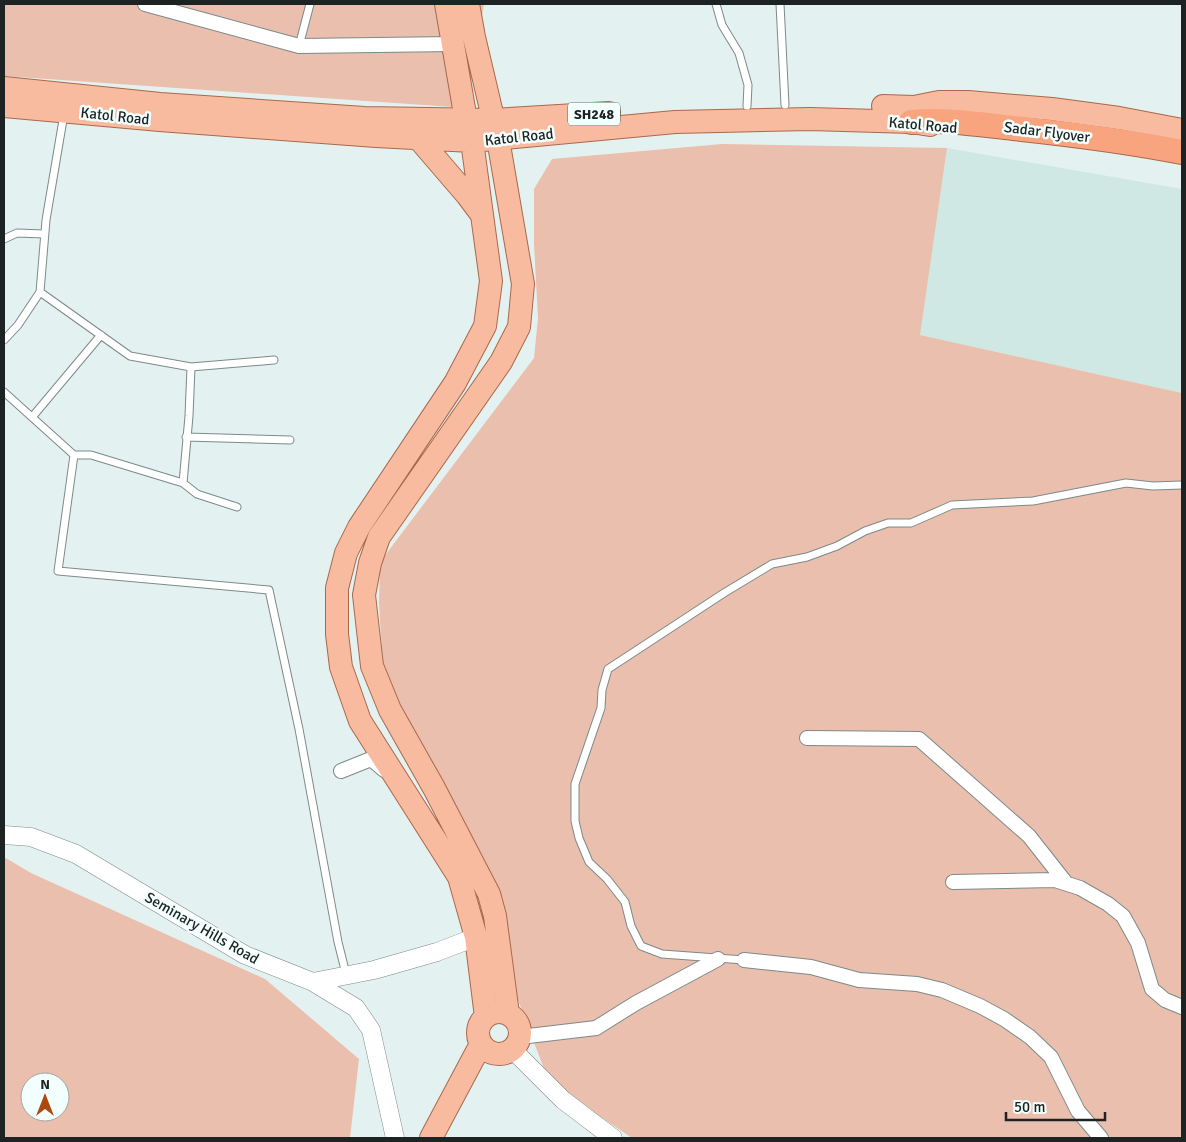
<svg xmlns="http://www.w3.org/2000/svg" width="1186" height="1142" font-family="Signika,sans-serif">
<rect width="100%" height="100%" fill="#e3f2f0"/>
<path fill="#cfe8e4" d="M947 148 1182 189V393L919 335Z"/>
<path fill="#eabfad" fill-rule="evenodd" d="M4 4H484L467 108 4 76Z
M722 144 947 148 920 335 1182 393V1138H632L549 1082 515 992 503 949 383 669 379 603 380 562 534 358 538 318 534 244V189L552 159Z
M4 857 31 873 265 979 359 1059 350 1138H4ZM30 1082H60V1112H30Z"/>
<g fill="none" stroke-linecap="round" stroke-linejoin="round">
<g stroke="#7c8a88" stroke-width="9">
<path id="service" d="M716 4 722 25 739 53 748 85 747 106
M780 4 785 105
M299 46 310 4
M4 239 17 233 44 234
M40 292 130 356 191 367
M4 340 18 325 40 292 46 220 64 114
M4 392 74 455 58 571 269 590 299 729 338 942 346 974
M33 416 101 335
M186 437 290 440
M74 455H91L183 483 189 416 191 367 274 360
M183 483 197 494 237 507
M744 960 662 954 641 946 631 926 625 902 607 879 589 862 579 838 575 821V784L601 708 602 690 608 669 724 593 772 564 807 557 837 546 865 531 888 523H911L952 505 1033 501 1126 483 1153 486 1182 485"/>
</g>
<g stroke="#7c8a88" stroke-width="16">
<path id="minor" d="M145 4 299 46 454 44
M807 738 919 739 1029 836 1066 883
M341 771 371 759 384 770
M953 882 1055 880 1080 888 1108 904 1123 916 1138 943 1152 989 1165 1000 1182 1007
M744 960 811 967 859 980 917 984 942 990 980 1006 1004 1019 1030 1037 1051 1057 1078 1111 1101 1138
M520 1037 596 1028 636 1003 718 959"/>
</g>
<g stroke="#7c8a88" stroke-width="19">
<path id="tertiary" d="M4 835 31 837 76 854 245 955 313 982 356 1008 371 1030 395 1138
M313 982 374 970 437 952 476 937
M513 1050 563 1100 613 1138"/>
</g>
<g stroke="#a9684a" stroke-width="24">
<path id="primary" d="M446 4 466 120 472 141 491 281 485 326 455 383 359 527 346 553 337 588V634L341 667 360 721 459 877 476 937 486 1017
M468 4 474 37 498 139 523 284 519 327 501 362 379 537 370 563 364 595 372 666 390 710 434 788 489 894 495 916 508 1014
M4 88 160 104 364 118 493 120 609 113
M4 106 160 120 376 136 472 141 675 122 810 119 911 122 930 125
M883 106 914 107 939 102H968L1052 109 1119 118 1182 130
M418 138 467 195 482 215
M478 1033a21 21 0 1 1 42 0a21 21 0 1 1-42 0Z
M431 1138 481 1044"/>
</g>
<g stroke="#a9684a" stroke-width="26">
<path id="trunk" d="M911 122C945 119 979 124 1013 128 1070 134 1126 141 1182 152"/>
</g>
<use href="#service" stroke="#fff" stroke-width="7"/>
<use href="#minor" stroke="#fff" stroke-width="14"/>
<use href="#tertiary" stroke="#fff" stroke-width="18"/>
<use href="#primary" stroke="#f9bb9f" stroke-width="22"/>
<use href="#trunk" stroke="#f7a47f" stroke-width="24"/>
</g>
<g text-anchor="middle" dominant-baseline="central" stroke-width="5" stroke-linejoin="round" paint-order="stroke">
<rect fill="#f3fffd" stroke="#5d6464" stroke-width="1" x="568" y="102.5" width="52" height="23" rx="4"/>
<g font-size="14" font-weight="bold" fill="#1d2222">
<text x="594" y="114">SH248</text>
</g>
<g font-size="15" fill="#1d2222" stroke="#f3fffd">
<text transform="translate(115 116) rotate(6)">Katol Road</text>
<text transform="translate(923 125) rotate(5)">Katol Road</text>
<text transform="translate(1047 132) rotate(7)">Sadar Flyover</text>
<text transform="translate(519 137) rotate(-6)">Katol Road</text>
<text transform="translate(202 928) rotate(30)">Seminary Hills Road</text>
</g>
</g>
<rect width="1186" height="1142" fill="none" stroke="#1d2222" stroke-width="10"/>
<g transform="translate(45 1097)"><circle r="24" fill="#f3fffd" stroke="#9da7a5"/>
<path d="M0-4L9 19L0 12L-9 19Z" fill="#ac4911"/>
<text y="-8" font-size="14" font-weight="bold" text-anchor="middle" fill="#1d2222">N</text>
</g>
<path d="M1006 1112v8h99v-8" fill="none" stroke="#1d2222" stroke-width="2.5"/>
<text x="1014" y="1112" font-size="15" fill="#1d2222" stroke="#f3fffd" stroke-width="4" paint-order="stroke">50 m</text>
</svg>
